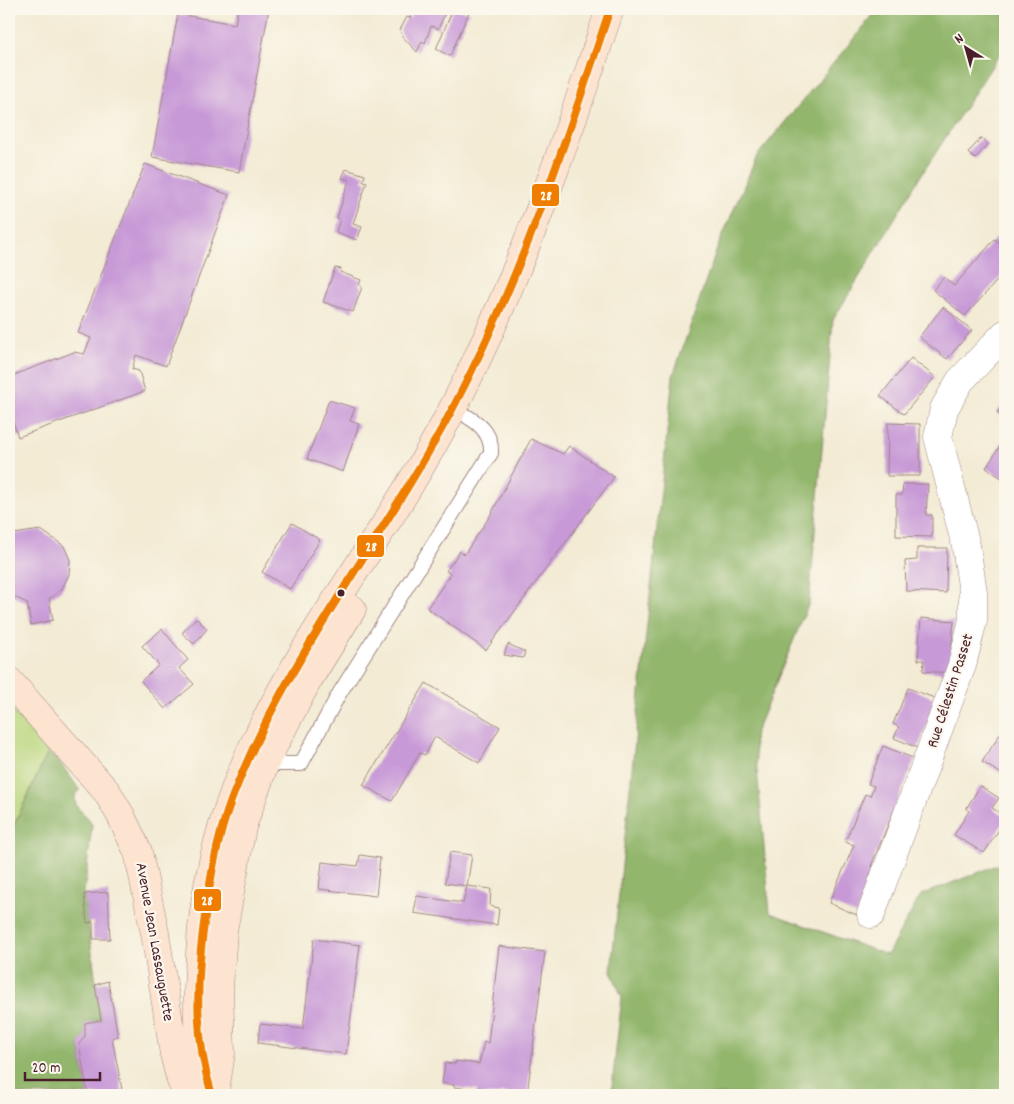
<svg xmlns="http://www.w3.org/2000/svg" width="1014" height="1104" font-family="Dekko,sans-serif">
<rect width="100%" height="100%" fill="#fbf7ec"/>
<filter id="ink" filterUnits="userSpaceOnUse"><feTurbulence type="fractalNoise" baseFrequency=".02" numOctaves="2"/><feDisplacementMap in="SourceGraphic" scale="10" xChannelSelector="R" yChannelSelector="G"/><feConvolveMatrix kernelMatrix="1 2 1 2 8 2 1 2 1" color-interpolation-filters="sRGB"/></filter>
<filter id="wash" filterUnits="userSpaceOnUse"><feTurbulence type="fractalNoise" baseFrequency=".0096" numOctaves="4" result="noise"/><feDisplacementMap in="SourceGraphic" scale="20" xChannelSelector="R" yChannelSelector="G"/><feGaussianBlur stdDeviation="1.12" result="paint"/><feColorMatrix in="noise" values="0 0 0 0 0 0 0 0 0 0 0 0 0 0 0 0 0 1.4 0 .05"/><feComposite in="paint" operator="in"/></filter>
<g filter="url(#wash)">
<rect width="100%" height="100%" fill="#f3ebd4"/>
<path fill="#b8d57c" stroke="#817a54" d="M9 706 48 752 9 836Z"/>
<path fill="#92b66c" stroke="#6e6a4c" d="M878 9H1005V46L918 180 833 320 809 603 754 736 770 913 887 955 921 895 1005 862V1095H611L622 997 611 971 673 376 718 246 757 156Z
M48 752 60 763 80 790 75 795C74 813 87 811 92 825L84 894 101 1020 85 1023V1036L79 1044 88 1095H9V836Z"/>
<g id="blocks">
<path fill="#c799d7" d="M238 9H269L239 172 152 157 178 14 235 24Z
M418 9H440L446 11 438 29 431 26 425 43 422 41 417 52 402 36 400 30 407 17 410 18 413 11 417 12Z
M453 9 469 12 450 56 436 49Z
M981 138 988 144 975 159 968 153Z
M145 164 229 195 166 366 136 355 132 369 139 371 145 391 18 437 9 409V377L74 352 84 354 91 338 78 333Z
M346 169 365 175 363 181 367 182 353 224 362 227 357 240 336 232 340 219 337 218 349 180 342 178Z
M995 239 1005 247V272L965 316 933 290 944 277 954 286Z
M335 268 341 269 340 272 361 280 359 285 362 287 353 312 323 302Z
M943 307 972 330 947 359 919 337Z
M911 358 935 377 904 414 880 396Z
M329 400 355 408 350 421 359 424 343 472 307 459Z
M1005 401V418L997 413Z
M888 423 920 424V476H887Z
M1005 438V480L986 468Z
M531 439 563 454 569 446 614 477 486 650 427 608 451 574 446 571 460 551 464 555 490 516Z
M903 484H928L926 515H932V537L896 536V495H902Z
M292 523 320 540 290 589 262 572Z
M41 530 64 546 70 560 69 574 62 589 49 599 53 620 31 625 27 603 9 594V539L14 534Z
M917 548H947L946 593 906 591 905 561 917 560Z
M196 618 207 629 194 644 182 633Z
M921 618 954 621 949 673 923 671 924 660H918Z
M162 629 188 660 179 668 194 684 165 709 141 681 159 665 142 646Z
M508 644 525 652 523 658 504 655Z
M426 683 500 727 479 763 435 737 425 755 420 753 392 801 363 785Z
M908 688 937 699 918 748 894 738 899 727 893 724Z
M1004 728 1005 729V776L982 762Z
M883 746 915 759 871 866 874 867 869 876 873 878 857 915 829 903 854 845 845 842 865 794 870 796 874 786 868 784Z
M980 786 999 798 992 808 1005 816V820L984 853 954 835 969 811 966 809Z
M450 852 472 855 467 886 445 883Z
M360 855 380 858 376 896 319 889 322 862 358 866Z
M467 886 491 889 490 906 499 908 497 925 414 913 417 896 463 903Z
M108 892 110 939H93V922L87 923 84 894Z
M314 939 360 945 346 1054 258 1043 260 1024 303 1029Z
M499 946 545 952 527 1095 500 1093V1095H476L477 1090 454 1087V1085L442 1083 445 1063 455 1064 456 1061 479 1064 484 1042 488 1043Z
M108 981 118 1036 112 1038 123 1095H88L79 1044 85 1036V1023L101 1020 95 985Z"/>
</g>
</g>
<g filter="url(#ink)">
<use href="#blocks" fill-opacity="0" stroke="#9e8580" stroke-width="1"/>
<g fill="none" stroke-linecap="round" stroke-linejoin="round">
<g stroke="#9e8580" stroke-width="16">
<path id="lane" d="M263 759 279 764H301L339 694 491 453C492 436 482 425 468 417"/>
</g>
<g stroke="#9e8580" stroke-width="29">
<path id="street" d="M871 914 962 665 973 620V592L966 546 938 437 944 409 960 381 1005 334"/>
</g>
<g stroke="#9e8580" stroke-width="29">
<path id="secondary" d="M9 681 107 792 121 816 138 852 155 933 174 1054 181 1081 189 1095
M215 1091 221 1053 219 988 223 931 242 827 266 760 308 680 352 609
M212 1095C208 1082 204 1069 201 1055 195 1023 198 987 200 954 211 730 358 594 454 406 519 279 565 144 610 9"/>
</g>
<use href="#lane" stroke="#fff" stroke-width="14"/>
<use href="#street" stroke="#fff" stroke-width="28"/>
<use href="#secondary" stroke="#fde4d0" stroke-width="28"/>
<g stroke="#fbf7ec" stroke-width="11">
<path id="bus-1" d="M212 1095C195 1040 196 987 203 931 209 886 216 840 232 798 286 657 384 539 454 406 520 280 565 144 610 9"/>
</g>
<use href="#bus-1" stroke="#ee7d00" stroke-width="8"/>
</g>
</g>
<circle fill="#4a1f2b" stroke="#fbf7ec" stroke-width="2" cx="341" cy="593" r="4.5"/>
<g text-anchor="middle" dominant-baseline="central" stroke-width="4.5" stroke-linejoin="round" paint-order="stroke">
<g font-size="16" fill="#4a1f2b" stroke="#fbf7ec">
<text transform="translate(951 691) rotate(-72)">Rue Célestin Passet</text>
<text transform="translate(154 942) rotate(80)">Avenue Jean Lassauguette</text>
</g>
</g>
<g stroke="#fbf7ec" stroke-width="2">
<rect x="531" y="183" width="29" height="24" rx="5" fill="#ee7d00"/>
<rect x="356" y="534" width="29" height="24" rx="5" fill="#ee7d00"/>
<rect x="193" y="888" width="29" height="24" rx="5" fill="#ee7d00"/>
</g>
<g font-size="14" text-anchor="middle" font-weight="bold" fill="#fff">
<text x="546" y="200">28</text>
<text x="371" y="551">28</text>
<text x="207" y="905">28</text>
</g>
<rect width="1014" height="1104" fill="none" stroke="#fbf7ec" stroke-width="30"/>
<g transform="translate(966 48) rotate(323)" stroke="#fbf7ec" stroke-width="4" paint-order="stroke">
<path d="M0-4L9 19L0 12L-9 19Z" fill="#4a1f2b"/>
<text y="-8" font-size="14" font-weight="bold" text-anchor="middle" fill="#4a1f2b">N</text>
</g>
<path d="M25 1072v8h75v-8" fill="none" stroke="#4a1f2b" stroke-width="2.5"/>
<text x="32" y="1072" font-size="15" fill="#4a1f2b" stroke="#fbf7ec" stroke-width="4" paint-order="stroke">20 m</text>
</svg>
